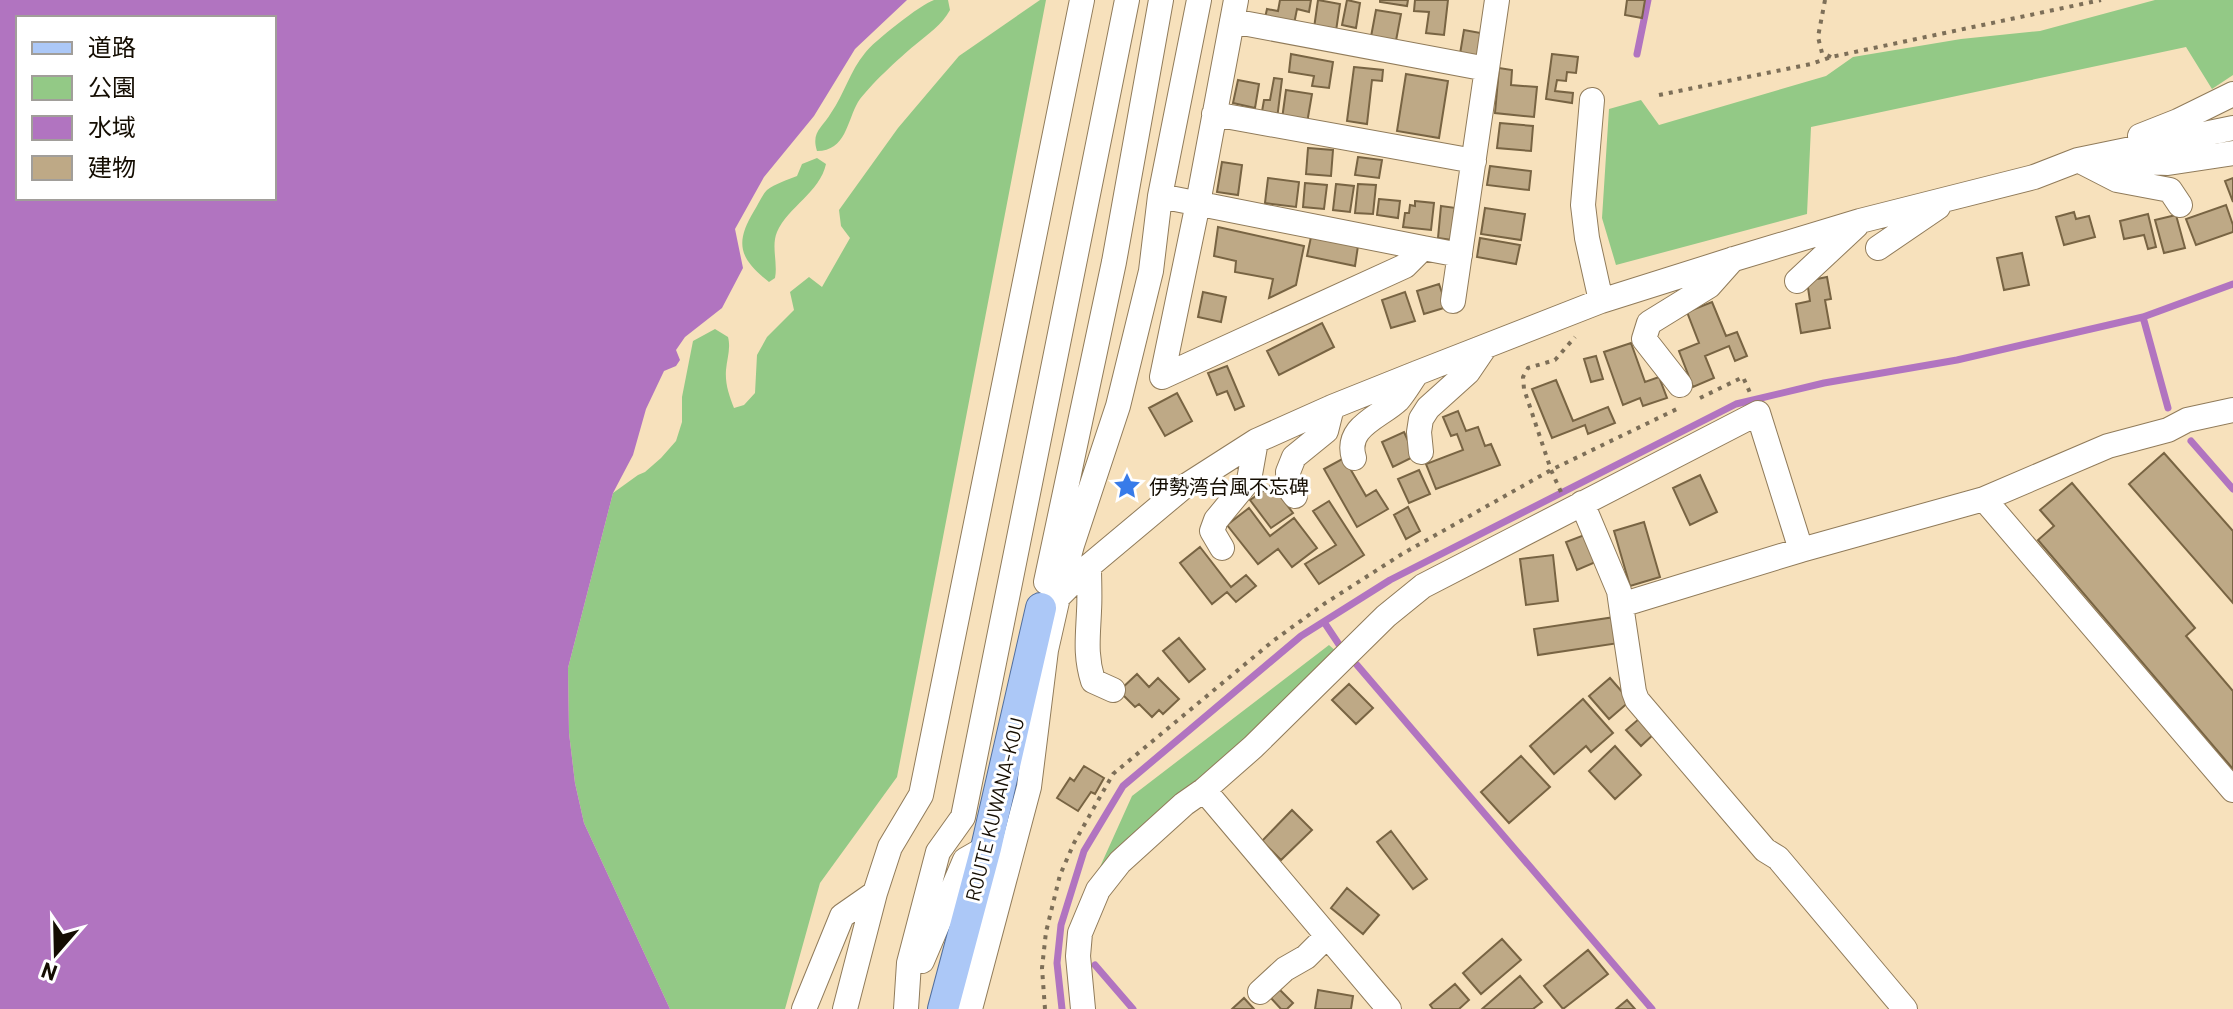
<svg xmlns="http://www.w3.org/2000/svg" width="2233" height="1009" font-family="Barlow,'Noto Sans JP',sans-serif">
<rect width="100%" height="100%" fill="#f7e1bc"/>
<path fill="#93c986" d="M934 0H948L950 10C942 25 928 34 915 45 899 58 869 86 858 102 847 121 846 151 817 151 811 132 822 128 831 113 844 94 850 71 865 53 873 42 921 4 934 0Z
M1040 0H1046L897 777 820 883 785 1009H670L584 823 575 783 569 733 568 668 613 493 638 475 645 472 661 458 676 441 682 422V397L693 341 715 329 728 337C731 349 727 358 726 370 725 384 729 395 734 408L744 405 755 393 757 355 767 337 794 310 790 292 809 277 822 287 850 238 841 226 839 210 898 128 959 56Z
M2155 0H2233V75L2212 89 2186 47 1811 127 1807 214 1616 265 1602 218 1609 109 1641 100 1659 125 1826 76 1853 57 1961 39 2040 31Z
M817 158 826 164C820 192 788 207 777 232 771 246 778 263 775 278L769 282C740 259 734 244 754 211 758 205 762 195 767 190 775 184 787 180 797 176L802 164Z
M1329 645 1338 653 1095 878 1132 796Z"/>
<path fill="#b174c0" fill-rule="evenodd" d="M0 0H907L855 49 814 116 764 177 735 229 743 268 722 308 685 337 676 350 680 360 676 366 664 371 646 409 633 455 613 493 568 668 569 733 575 783 584 823 670 1009H0ZM18 18H274V198H18Z"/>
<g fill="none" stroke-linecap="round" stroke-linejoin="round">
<path stroke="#b174c0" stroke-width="7" d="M1637 54 1648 0
M2143 317 2168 408
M2191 441 2233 489
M1324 622 1342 649
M1357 665 1652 1009
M1095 965 1133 1009
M1062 1009 1057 963 1061 925 1084 851 1123 786 1301 636 1390 580 1736 404 1824 383 1957 360 2143 317 2233 284"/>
</g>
<path fill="#bea986" stroke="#786443" stroke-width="2" d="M1280 0H1311L1309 12 1297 9 1294 24 1265 18 1267 9 1278 11Z
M1318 0 1340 4 1336 31 1314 28Z
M1347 0 1360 3 1356 28 1342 25Z
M1380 0H1408L1407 6 1380 2Z
M1415 0H1448L1444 35 1426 33 1429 12 1414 11Z
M1627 0H1645L1642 18 1625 15Z
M1376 10 1401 14 1395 46 1370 42Z
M1464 30 1486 34 1482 57 1460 54Z
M1291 54 1333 62 1329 88 1312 86 1314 76 1289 72Z
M1552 54 1578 57 1576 73 1567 72 1566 81 1557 80 1555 91 1573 93 1572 103 1546 99Z
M1354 67 1383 70 1382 81 1372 80 1367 124 1347 121Z
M1499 68 1512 70 1511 85 1537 87 1534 117 1495 113Z
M1406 74 1448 81 1439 138 1397 131Z
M1274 78 1282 79 1277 119 1261 117 1264 100H1270Z
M1238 80 1259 84 1255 108 1233 103Z
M1286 90 1312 94 1307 123 1282 119Z
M1500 123 1533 126 1531 151 1497 148Z
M1308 148 1333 150 1331 176 1306 174Z
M1358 157 1382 160 1379 178 1355 175Z
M1222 162 1242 165 1238 195 1217 192Z
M1490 166 1531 171 1529 190 1487 185Z
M1268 178 1299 182 1296 207 1265 203Z
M2233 178V202L2225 181Z
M1305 183 1327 185 1324 209 1303 207Z
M1336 184 1354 186 1350 212 1333 210Z
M1358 184 1376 185 1373 214 1355 213Z
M1379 199 1400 201 1398 218 1377 215Z
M1415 201 1434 203 1431 230 1403 227 1405 213H1409L1410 205 1415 206Z
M2226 205 2233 225V232L2196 245 2186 219Z
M1441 206 1456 208 1452 240 1438 238Z
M1485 208 1525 214 1521 240 1481 234Z
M2074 212 2076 219 2089 216 2095 237 2064 245 2056 217Z
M2148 214 2156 247 2148 249 2144 235 2124 239 2120 221Z
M2176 215 2185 248 2164 253 2155 220Z
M1218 227 1304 246 1296 285 1269 298 1273 279 1235 272 1236 261 1214 256Z
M1311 237 1358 246 1355 266 1307 256Z
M1480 238 1520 245 1516 264 1477 257Z
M2022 253 2029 285 2004 290 1997 258Z
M1827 277 1831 299 1825 300 1830 328 1801 333 1796 304 1810 301 1807 281Z
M1439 284 1447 307 1424 314 1417 291Z
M1203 292 1226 297 1221 322 1198 317Z
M1405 292 1415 321 1391 328 1382 300Z
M1712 302 1726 336 1737 332 1747 356 1735 361 1729 346 1705 356 1714 378 1693 387 1679 351 1699 343 1687 312Z
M1322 323 1334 347 1279 375 1267 351Z
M1631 343 1645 382 1659 377 1667 398 1643 406 1640 398 1623 405 1604 352Z
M1596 356 1603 379 1591 382 1584 359Z
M1227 366 1244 406 1235 410 1227 391 1217 395 1208 373Z
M1556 380 1573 421 1608 407 1615 423 1588 434 1585 425 1552 438 1532 389Z
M1177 393 1192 421 1165 436 1149 408Z
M1458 411 1466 431 1478 427 1485 446 1491 444 1500 465 1436 489 1426 464 1463 450 1457 434 1451 436 1443 417Z
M1404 432 1415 456 1393 467 1382 442Z
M2164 453 2233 531V603L2129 484Z
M1344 458 1366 496 1376 490 1388 509 1357 527 1324 469Z
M1419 470 1430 494 1409 503 1398 479Z
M1700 475 1717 512 1690 525 1673 488Z
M2072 483 2195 628 2186 636 2233 691V769L2038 540 2054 526 2040 510Z
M1272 485 1293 513 1271 528 1250 500Z
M1329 501 1364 555 1319 584 1305 564 1336 545 1313 511Z
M1408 507 1420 531 1406 539 1394 515Z
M1249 508 1270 536 1294 518 1317 548 1292 567 1278 549 1258 564 1227 525Z
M1644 522 1660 577 1630 586 1614 531Z
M1587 534 1598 561 1577 570 1566 542Z
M1200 547 1231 587 1246 575 1256 586 1236 602 1227 592 1212 604 1180 563Z
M1553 555 1558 601 1526 605 1520 559Z
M1615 617 1619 643 1538 655 1534 629Z
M1179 638 1205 669 1189 682 1163 651Z
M1137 674 1149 687 1158 678 1179 699 1163 714 1159 710 1152 717 1139 704 1135 707 1119 691Z
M1610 678 1630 701 1609 719 1589 696Z
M1349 684 1373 708 1356 724 1332 700Z
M1583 699 1613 733 1591 752 1586 746 1554 774 1530 746Z
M1640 718 1655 733 1641 746 1626 730Z
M1615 746 1641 775 1615 799 1589 771Z
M1521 756 1550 787 1509 823 1481 792Z
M1084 766 1104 778 1095 794 1091 792 1078 811 1057 798 1070 778 1074 781Z
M1292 810 1312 830 1281 860 1262 841Z
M1391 831 1427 879 1413 889 1377 842Z
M1347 888 1379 915 1363 934 1331 908Z
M1502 939 1521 960 1481 994 1463 973Z
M1588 950 1608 974 1563 1009 1544 986Z
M1520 976 1542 1002 1533 1009H1482Z
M1455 984 1469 1000 1459 1009H1433L1430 1005Z
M1279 989 1293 1003 1287 1009H1281L1270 997Z
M1318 990 1353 996 1351 1009H1315Z
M1244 998 1254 1009H1232Z
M1627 1000 1635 1009H1616Z"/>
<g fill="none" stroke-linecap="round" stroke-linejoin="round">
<g stroke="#907b5a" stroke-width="26">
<path id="minor" d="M1232 21 1487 69
M1592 100 1583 205 1587 238 1601 301
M1214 114 1474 161
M2140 136 2178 121 2233 94
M2078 160 2117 180 2170 190 2180 205
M2120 161 2168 163 2233 153
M1160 196 1423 248
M1878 248 1938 207
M1797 281 1856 226
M1453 301 1497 0
M1162 377 1198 203 1236 0
M1162 377 1405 266 1423 248 1460 255
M1680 385 1644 339 1649 323 1709 286 1733 259
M1421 452 1419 432 1421 419 1428 408 1468 372 1485 347
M1354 458C1344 427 1380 417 1398 400 1405 392 1411 381 1417 373
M1295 496 1289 488 1288 472 1294 457 1326 431 1332 407
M1984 499 2233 790
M1582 503 1619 591 1621 605
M1222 548 1212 531 1216 520 1249 480 1256 441
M1089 566C1089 581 1090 596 1089 611 1088 637 1085 655 1093 681L1113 690
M1046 582 1114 262 1161 0
M1041 608 1058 597 1089 566 1181 489 1256 441 1332 407 1417 373 1601 301 1734 259 1860 221 2034 177 2078 160 2233 128
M1204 790 1389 1009
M922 961 965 860 986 848
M1260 992 1285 969 1306 957 1327 936
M804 1009 842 916 875 893
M845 1009 875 893 890 847 921 795 1082 0
M906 1009 909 963 938 852 963 817 1127 0
M970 1009 1029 787 1046 650 1058 597 1072 545 1118 406 1151 271 1160 196 1199 0
M1083 1009 1078 956 1080 933 1098 890 1120 862 1184 804 1204 790 1253 747 1386 616 1423 586 1758 413 1801 550
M1905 1009 1778 858 1765 850 1637 700 1634 692 1621 605 1801 550 1984 499 2108 446 2168 430 2187 420 2233 410"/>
</g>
<g stroke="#526f9e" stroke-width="32">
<path id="major" d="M943 1009 986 848 1041 608"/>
</g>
<path stroke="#7d6f58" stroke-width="4" stroke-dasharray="4 6" stroke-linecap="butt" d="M1825 0 1818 37 1822 53 1831 57
M1659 95 1811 64 1831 57 2101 0
M1700 398 1743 377 1751 395
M1561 492 1551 470 1524 389 1523 377 1528 368 1555 360 1575 337
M1045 1009 1042 968 1046 932 1060 875 1074 843 1113 774 1273 641 1324 604 1402 554 1551 470 1677 409"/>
<use href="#minor" stroke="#fff" stroke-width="24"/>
<use href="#major" stroke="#acc8f7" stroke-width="30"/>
</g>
<defs>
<g id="sight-bare" transform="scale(2.16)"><path d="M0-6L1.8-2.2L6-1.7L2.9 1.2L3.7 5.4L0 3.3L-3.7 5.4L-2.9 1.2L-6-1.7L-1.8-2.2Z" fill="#377be9" stroke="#fff" stroke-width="2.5" paint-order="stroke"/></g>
</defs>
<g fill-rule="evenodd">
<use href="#sight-bare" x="1127" y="486"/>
</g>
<g text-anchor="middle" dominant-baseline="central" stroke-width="6" stroke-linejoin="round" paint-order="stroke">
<g font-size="20" fill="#140d02" stroke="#fff" text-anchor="start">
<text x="1149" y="486">伊勢湾台風不忘碑</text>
</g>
<g font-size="20" fill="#140d02" stroke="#fff">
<text transform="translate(994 809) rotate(-76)">ROUTE KUWANA-KOU</text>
</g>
</g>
<rect x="16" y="16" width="260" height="184" fill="#ffffff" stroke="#a19e9a" stroke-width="2"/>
<rect x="32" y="42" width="40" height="12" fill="#acc8f7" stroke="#a19e9a" stroke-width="2"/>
<text x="88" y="56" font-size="24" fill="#140d02">道路</text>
<rect x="32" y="76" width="40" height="24" fill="#93c986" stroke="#a19e9a" stroke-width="2"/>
<text x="88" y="96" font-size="24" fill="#140d02">公園</text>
<rect x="32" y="116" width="40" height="24" fill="#b174c0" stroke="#a19e9a" stroke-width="2"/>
<text x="88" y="136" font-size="24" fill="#140d02">水域</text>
<rect x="32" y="156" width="40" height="24" fill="#bea986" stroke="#a19e9a" stroke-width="2"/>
<text x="88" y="176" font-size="24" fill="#140d02">建物</text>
<g transform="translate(56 953) rotate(200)" stroke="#ffffff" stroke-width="6" paint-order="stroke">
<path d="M0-6L14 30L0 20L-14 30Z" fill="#140d02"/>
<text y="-12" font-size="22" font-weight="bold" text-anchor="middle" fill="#140d02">N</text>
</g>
</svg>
